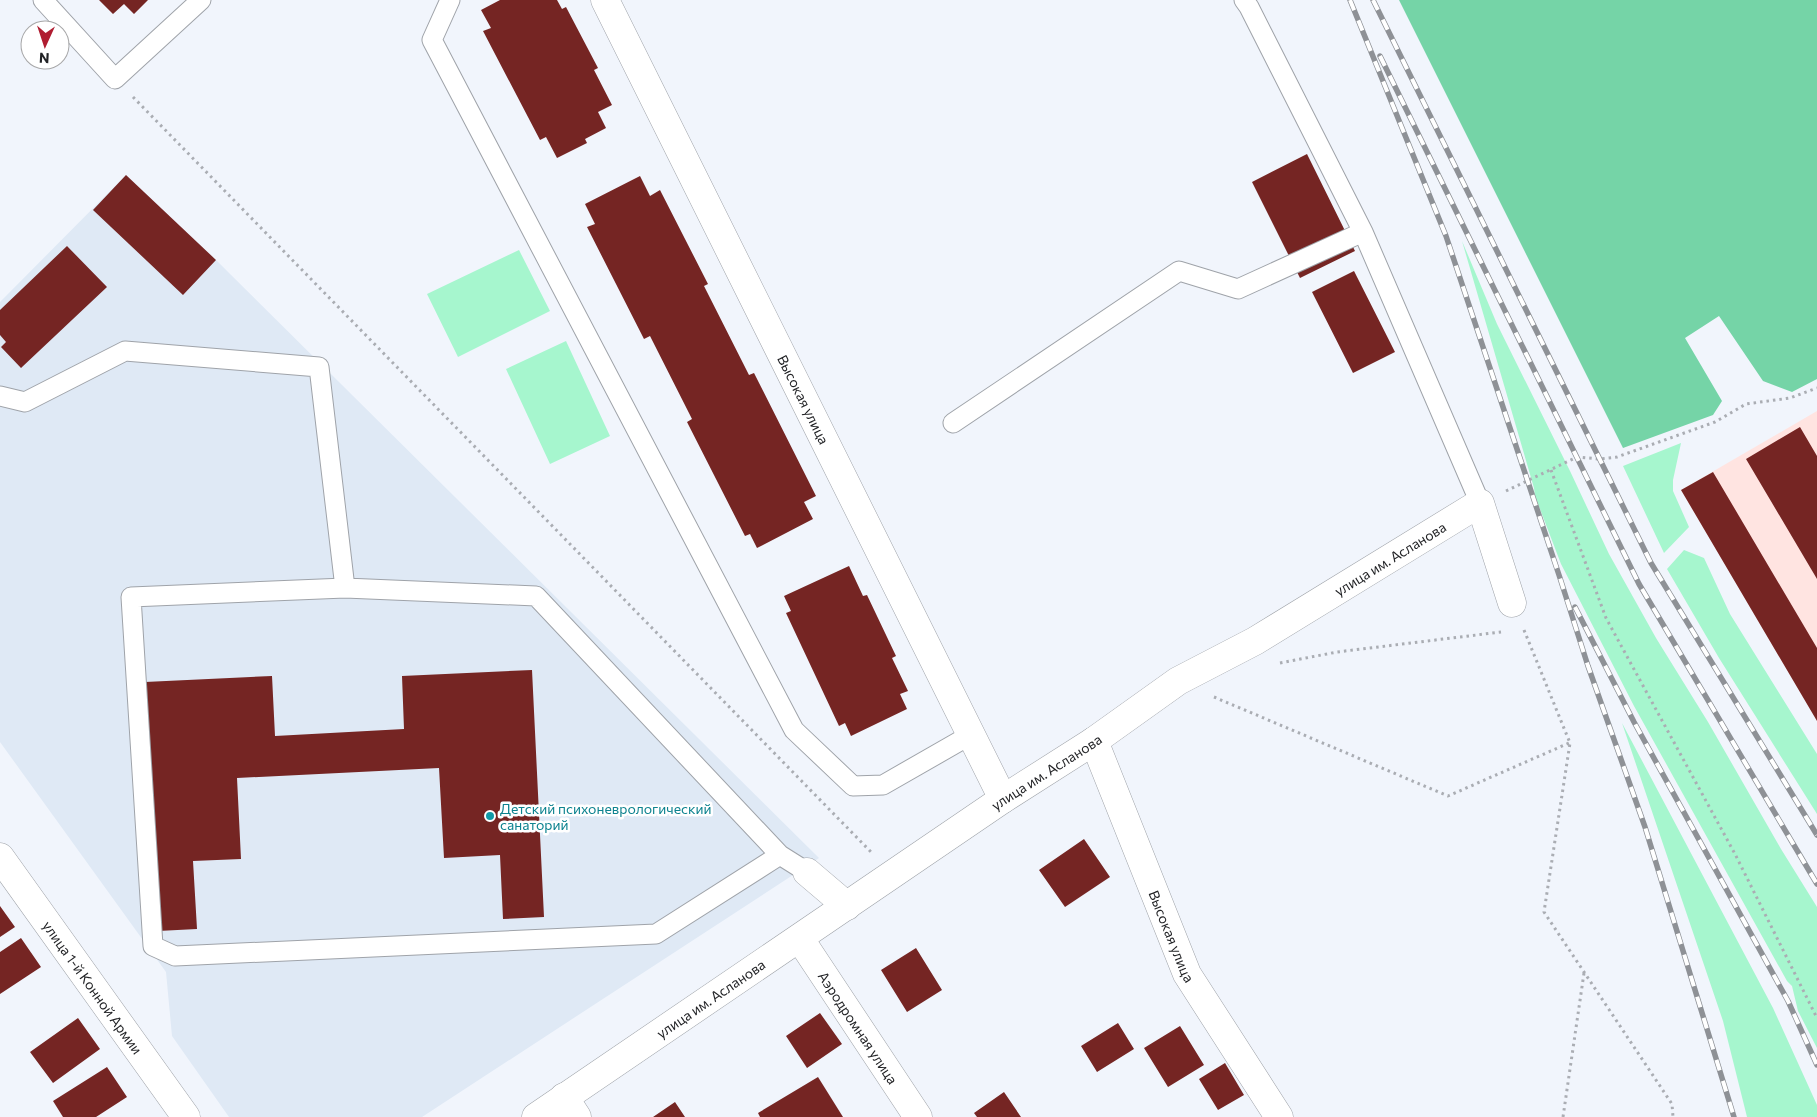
<svg xmlns="http://www.w3.org/2000/svg" width="1817" height="1117" font-family="Commissioner,sans-serif">
<rect width="100%" height="100%" fill="#f1f5fc"/>
<path fill="#ffe4e1" d="M1817 411V721L1681 490Z"/>
<path fill="#dfe9f5" d="M126 175 216 260 819 858 422 1117H229L172 1036 166 972 0 742V302Z"/>
<path fill="#a6f6ce" d="M1462 241 1497 324 1570 471 1609 554 1656 638 1708 722 1781 849 1817 907V1048L1798 1011 1792 986 1787 981 1634 706 1561 564 1535 496 1534 488Z
M519 250 550 311 458 357 427 294Z
M566 341 610 436 550 464 506 369Z
M1681 443 1673 480V491L1689 527 1664 553 1623 466Z
M1684 550 1704 558 1730 614 1817 754V814L1719 658 1667 569Z
M1622 723 1773 1008 1817 1105V1117H1747L1723 1021Z"/>
<path fill="#75d4a7" d="M1399 0H1817V379L1792 392 1763 381 1719 316 1685 338 1722 401 1713 415 1623 448Z"/>
<path fill="#752523" d="M99 0H148L134 14 124 4 113 14Z
M500 0H557L562 9 566 7 598 68 594 70 612 105 598 112 606 128 585 139 587 143 557 158 546 137 540 140 483 31 491 28 481 10Z
M1307 154 1355 251 1300 278 1252 182Z
M126 175 216 260 183 295 93 210Z
M640 176 650 196 660 190 708 284 704 286 749 375 754 373 816 496 804 502 813 519 757 548 750 534 745 536 687 422 692 419 650 336 644 339 587 227 595 224 585 204Z
M67 246 107 287 21 368 1 347 6 342 0 335V310Z
M1354 271 1395 352 1353 373 1312 292Z
M1800 427 1817 456V579L1746 459Z
M1713 472 1817 648V721L1681 490Z
M849 566 863 596 867 595 896 656 892 658 908 691 900 694 907 709 851 736 845 723 839 726 786 613 791 611 784 596Z
M532 670 544 917 503 919 500 855 444 858 439 768 237 778 241 859 193 861 197 929 158 931 145 682 272 676 275 736 404 729 402 676Z
M1084 839 1110 877 1065 907 1039 870Z
M0 906 15 927 0 937Z
M21 938 41 967 0 994V952Z
M916 948 942 990 907 1012 881 970Z
M820 1013 842 1044 807 1068 786 1036Z
M78 1018 100 1049 53 1083 30 1052Z
M1118 1023 1134 1049 1097 1072 1081 1046Z
M1180 1026 1204 1065 1168 1087 1144 1048Z
M1225 1063 1244 1095 1218 1110 1199 1079Z
M107 1067 127 1097 96 1117H63L53 1101Z
M818 1077 843 1117H760L758 1113Z
M1004 1092 1021 1117H977L974 1113Z
M675 1102 685 1117H653Z"/>
<g fill="none" stroke-linecap="round" stroke-linejoin="round">
<g stroke="#9fa3a9" stroke-width="21">
<path id="lane" d="M43 0 115 79 201 0
M450 0 432 40 794 730 853 786 883 785 972 734
M1244 0 1249 7 1363 232 1480 503
M0 396 25 402 125 351 319 367 345 588 536 596 780 855 807 872
M953 423 1179 271 1238 289 1363 232
M345 588 131 597 153 946 175 956 656 934 780 855"/>
</g>
<g stroke="#9fa3a9" stroke-width="29">
<g id="street">
<path id="s1" d="M605 0 1003 799"/>
<path id="s2" d="M1094 741 1187 974 1279 1117"/>
<path id="s3" d="M0 857 186 1117"/>
<path d="M807 872 847 906"/>
<path id="s4" d="M800 939 918 1117"/>
<path d="M564 1097 577 1117"/>
<path id="s5" d="M536 1117 1003 799 1094 741 1178 681 1255 641 1480 503 1512 603"/>
</g>
</g>
<path stroke="#aaadb3" stroke-width="3" stroke-dasharray="2.5 4" stroke-linecap="butt" d="M133 97 871 852
M1551 470 1606 618 1735 854 1817 1018
M1506 491 1577 457 1599 459 1617 457 1715 422 1746 404 1790 398 1817 388
M1524 630 1570 743 1544 912 1672 1104 1673 1117
M1280 663 1337 652 1501 632
M1214 697 1448 796 1569 743
M1563 1117 1584 973"/>
<use href="#lane" stroke="#fff" stroke-width="19"/>
<use href="#street" stroke="#fff" stroke-width="28"/>
<g stroke="#8e9196" stroke-width="5.5">
<path id="rail" d="M1350 0 1446 236 1560 578 1588 666 1645 827 1734 1117
M1373 0 1651 563 1817 835
M1380 56 1639 584 1817 884
M1575 607 1634 722 1788 1001 1817 1065"/>
</g>
<use href="#rail" stroke="#fff" stroke-width="4" stroke-dasharray="11" stroke-linecap="butt"/>
</g>
<circle fill="#0f9aa8" stroke="#fff" stroke-width="2" cx="490" cy="816" r="5"/>
<g text-anchor="middle" dominant-baseline="central" stroke-width="5" stroke-linejoin="round" paint-order="stroke">
<g font-size="14" fill="#222326" stroke="#fff">
<text stroke="none"><textPath href="#s1" startOffset="446">Высокая улица</textPath></text>
<text stroke="none"><textPath href="#s5" startOffset="1021">улица им. Асланова</textPath></text>
<text stroke="none"><textPath href="#s5" startOffset="616">улица им. Асланова</textPath></text>
<text stroke="none"><textPath href="#s2" startOffset="210">Высокая улица</textPath></text>
<text stroke="none"><textPath href="#s3" startOffset="160">улица 1-й Конной Армии</textPath></text>
<text stroke="none"><textPath href="#s5" startOffset="211">улица им. Асланова</textPath></text>
<text stroke="none"><textPath href="#s4" startOffset="106">Аэродромная улица</textPath></text>
</g>
<g font-size="14" fill="#0d838f" stroke="#fff" text-anchor="start">
<text x="500" y="808">Детский психоневрологический<tspan x="500" dy="16">санаторий</tspan></text>
</g>
</g>
<g transform="translate(45 45) rotate(183)"><circle r="24" fill="#ffffff" stroke="#a7a7a8"/>
<path d="M0-4L9 19L0 12L-9 19Z" fill="#b01d31"/>
<text y="-8" font-size="14" font-weight="bold" text-anchor="middle" fill="#222326">N</text>
</g>
</svg>
